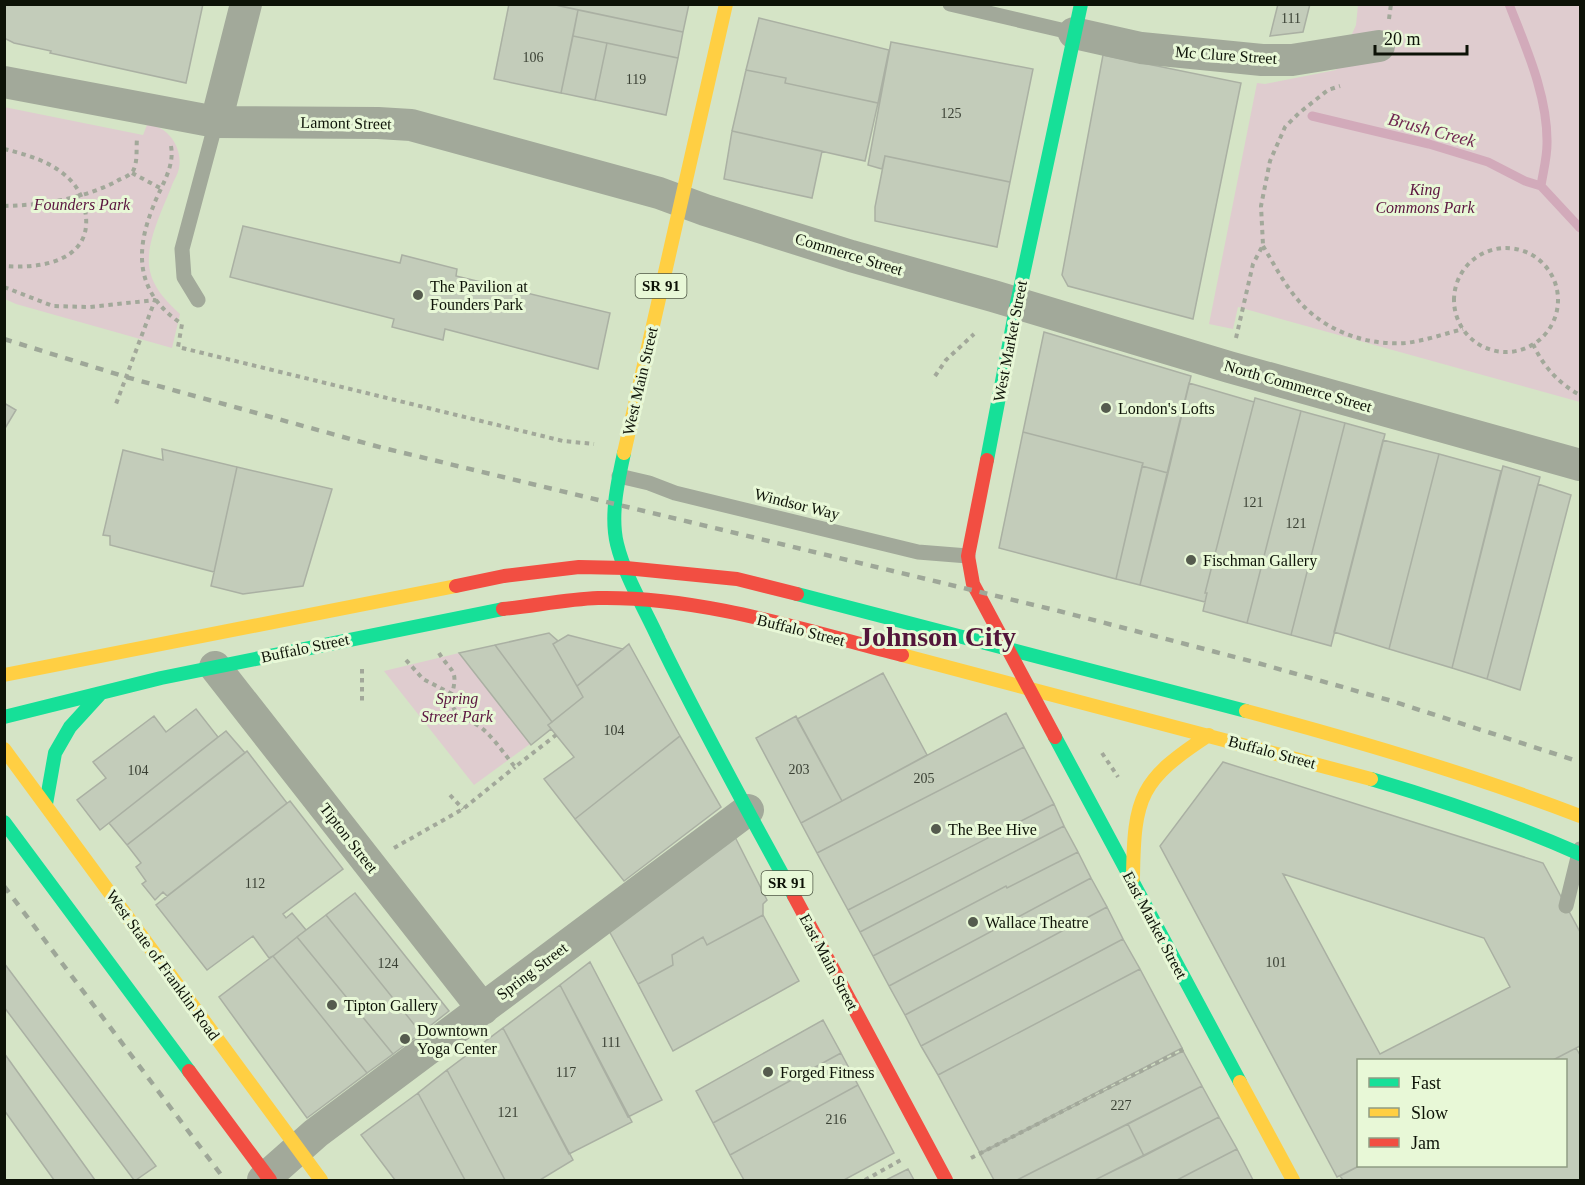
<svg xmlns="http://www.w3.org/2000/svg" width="1585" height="1185" font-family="Georgia,serif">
<rect width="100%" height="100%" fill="#dae3d1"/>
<path fill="#d5e4c6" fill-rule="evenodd" d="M5 5H1580V1180H5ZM1358 1060H1566V1166H1358Z"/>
<path fill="#dfcccf" d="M1358 5H1580V402L1238 307 1233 329 1209 324 1257 83 1265 84 1336 70 1356 25Z
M4 107 143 135 147 125C168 125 183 148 179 168 178 174 174 180 172 185 163 209 147 239 149 265 151 286 166 301 180 314L172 348 16 304 5 299Z
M459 653 530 744 474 785 384 671Z"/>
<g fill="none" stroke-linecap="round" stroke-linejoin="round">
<path stroke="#d2aaba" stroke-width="9" d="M1509 4C1526 48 1548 96 1547 144 1547 158 1543 172 1541 186
M1312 116 1429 144 1488 162 1525 181 1541 186 1580 228"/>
</g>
<path fill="#c3ccba" stroke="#aab0a3" stroke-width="1.5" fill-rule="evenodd" d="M4 4H203L186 83 50 53 51 51 14 43 4 38Z
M509 4H551L578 10 561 93 494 79Z
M551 4H689L683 32Z
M1278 4H1310L1303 32 1270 36Z
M578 10 683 32 678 58 573 36Z
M759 18 889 50 878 103 785 83 786 78 746 70Z
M573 36 607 43 595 100 561 93Z
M891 42 1033 69 1010 182 885 156 882 169 868 165Z
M607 43 678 58 666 115 595 100Z
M1103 55 1241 83 1193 319 1068 286 1062 275Z
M746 70 786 78 785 83 878 103 865 161 732 131Z
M732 131 822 151 812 198 724 179Z
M885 156 1010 182 997 247 875 221V207Z
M243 226 400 263 402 255 457 269 456 276 610 313 598 369 445 329 443 340 392 327 394 319 230 277Z
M1044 332 1191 376 1168 473 1142 466 1143 463 1023 432Z
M1189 383 1254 402 1205 593H1207L1205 602 1140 585Z
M1255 398 1301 411 1247 623 1203 611 1207 593H1205Z
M4 403 16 410 4 430Z
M1301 411 1345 423 1291 635 1247 623Z
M1345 423 1385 434 1331 646 1291 635Z
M1023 432 1143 463 1116 579 999 548Z
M1383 440 1439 454 1389 649 1334 632Z
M162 449 237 467 214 572 110 545V536L103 535 123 450 163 460Z
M1439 454 1501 471 1452 668 1389 649Z
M1142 466 1168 473 1140 585 1116 579Z
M1503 466 1540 477 1487 679 1452 668Z
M237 467 332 489 303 586 243 594 211 586Z
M1538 484 1571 495 1520 690 1487 679Z
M549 633 558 641 553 644 583 697 552 722 495 645Z
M568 635 623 649 577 686 553 644Z
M629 644 680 736 575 819 544 779 574 757 548 725 583 697 577 686Z
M495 645 552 722 548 725 551 729 531 745 459 653Z
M883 673 927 755 842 801 797 719Z
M196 709 218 737 100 830 77 800 106 778 93 762 154 716 166 732Z
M1006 713 1024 747 817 853 801 823Z
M796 716 842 801 801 823 756 738Z
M226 731 245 753 127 845 109 823Z
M680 736 721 807 624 881 575 819Z
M1024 747 1054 804 848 910 817 853Z
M247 751 287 803 167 896 163 892 155 900 142 884 146 881 136 867 141 863 127 845Z
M1223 762 1543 863 1580 932V1046L1553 1060H1358L1359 1166 1337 1177 1160 846ZM1283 874 1484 938 1510 987 1380 1054Z
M290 801 343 869 283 914 286 918 292 913 306 930 273 956 269 958 253 936 207 970 156 905Z
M1054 804 1064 826 860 932 848 910Z
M1064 826 1078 852 1007 888 1006 886 873 956 860 932Z
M734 835 767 900 763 904V915L707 945 703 937 672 955 673 965 638 984 608 929Z
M1078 852 1091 878 889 986 873 956 1006 886 1007 888Z
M1091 878 1107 907 905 1015 889 986Z
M355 893 449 1011 421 1033 326 915Z
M1107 907 1123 939 921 1046 905 1015Z
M326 915 421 1033 393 1054 297 937Z
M763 915 799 981 673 1051 638 984 673 965 672 955 703 937 707 945Z
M297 937 393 1054 367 1073 273 956Z
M1123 939 1140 969 938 1075 921 1046Z
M273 956 367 1073 307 1118 219 997Z
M590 962 662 1100 628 1117 560 985Z
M4 963 156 1166 136 1180H134L4 1007Z
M1140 969 1182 1048 980 1153 938 1075Z
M560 985 632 1122 569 1154 503 1028Z
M823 1020 841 1053 713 1123 696 1091Z
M503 1028 573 1160 540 1180H505L447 1070Z
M1576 1048 1580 1055V1180H1343L1340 1176 1359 1166H1566V1060H1553Z
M1183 1051 1202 1086 1017 1180H994L980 1154Z
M4 1053 95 1180H54L4 1110Z
M841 1053 858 1085 730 1155 713 1123Z
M447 1070 505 1180H465L418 1093Z
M858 1085 894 1153 844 1180H744L730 1155Z
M1202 1086 1219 1117 1144 1156 1128 1124Z
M418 1093 465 1180H395L361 1135Z
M1219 1117 1237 1149 1177 1180H1095Z
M1128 1124 1144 1156 1095 1180H1017Z
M1237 1149 1253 1180H1177Z
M908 1169 914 1180H886Z"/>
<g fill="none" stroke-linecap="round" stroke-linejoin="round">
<path stroke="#a2a89a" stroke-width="4" stroke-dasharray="4.5 4.5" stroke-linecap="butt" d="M1389 19 1391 4
M171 146C175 168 160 187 153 207 134 254 137 294 182 324L178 347 563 441 594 444
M4 149C29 155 56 163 73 183 81 192 85 206 86 217 90 262 38 269 4 266
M132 173 162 189
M4 206C43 205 83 199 117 181 122 178 130 176 133 171 138 162 136 148 137 139
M1263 246C1274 264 1284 284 1298 300 1323 330 1366 346 1405 343 1424 341 1444 334 1463 329
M1454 300a52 52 0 1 1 104 0a52 52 0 1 1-104 0Z
M4 287 53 306 90 307 155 300 116 404
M1236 338 1253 264 1263 245 1261 206 1270 161 1285 127 1299 113 1328 90 1340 86
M1533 344C1543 366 1559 384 1580 395
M935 376 946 360 974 334
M439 653C450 672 459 668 452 694
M406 660 423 679 452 694C447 716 471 718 484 730 496 741 505 755 515 767L556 735
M362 669V701
M1102 753 1118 777
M450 795 463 809
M394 848 463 809 515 767
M971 1158 1186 1048
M865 1180 901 1160"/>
<path stroke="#a2a99a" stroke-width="15" d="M950 4 1074 33
M198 300 184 277 182 249 216 122
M619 476 649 483 675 493 918 552 968 556
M1566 906 1580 849"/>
<path stroke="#a2a99a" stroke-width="32" d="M1074 33 1141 48 1262 60H1292L1379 46
M4 82 216 122 378 123 411 125 659 193 705 210 851 256 993 296 1229 367 1580 465
M216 122 246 4
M215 667 483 1009
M263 1180 316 1133 748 810"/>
<path stroke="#16e098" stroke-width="14" d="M624 453C618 481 610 515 617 544 625 577 645 609 659 640 701 727 748 811 794 896
M987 460 1017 303 1081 4
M797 594 1246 711
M4 717 161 678 503 609
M1055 737 1240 1082
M1371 779C1442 800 1512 824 1580 854
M46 804 55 753 70 727 101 693
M4 822 189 1071"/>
<path stroke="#ffcf43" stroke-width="14" d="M624 453 726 4
M902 655 1371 779
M4 675 456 586
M1246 711C1359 741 1471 774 1580 816
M4 749 321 1180
M1133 878C1134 796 1140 780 1209 735
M1240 1082 1293 1180"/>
<path stroke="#f24e42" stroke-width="14" d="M987 460 968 556 973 584 1055 737
M456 586 504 576 579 567 626 568 737 579 797 594
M503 609C534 606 567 599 598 598 700 596 804 630 902 655
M794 896 946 1180
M189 1071 270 1180"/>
<path stroke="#9ea798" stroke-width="4.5" stroke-dasharray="8 8" stroke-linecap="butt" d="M4 339 126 377 383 448 1059 611 1254 662 1392 701 1580 762
M4 886 225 1180"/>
</g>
<g fill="#555b4e" stroke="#e8f8d7" stroke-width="2">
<circle cx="418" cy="295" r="6"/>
<circle cx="1106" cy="408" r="6"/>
<circle cx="1191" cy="560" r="6"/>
<circle cx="936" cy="829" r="6"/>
<circle cx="973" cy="922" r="6"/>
<circle cx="332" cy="1005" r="6"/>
<circle cx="405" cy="1039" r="6"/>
<circle cx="768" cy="1072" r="6"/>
</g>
<g text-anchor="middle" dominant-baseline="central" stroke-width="6" stroke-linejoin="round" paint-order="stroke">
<g font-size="14" fill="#3a4034">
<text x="1291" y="18">111</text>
<text x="533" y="57">106</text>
<text x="636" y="79">119</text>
<text x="951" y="113">125</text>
<text x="1253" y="502">121</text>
<text x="1296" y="523">121</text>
<text x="614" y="730">104</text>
<text x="799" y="769">203</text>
<text x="138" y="770">104</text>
<text x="924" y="778">205</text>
<text x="255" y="883">112</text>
<text x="1276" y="962">101</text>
<text x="388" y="963">124</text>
<text x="611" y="1042">111</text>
<text x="566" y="1072">117</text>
<text x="1121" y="1105">227</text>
<text x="508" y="1112">121</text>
<text x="836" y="1119">216</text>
</g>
<g fill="#e8f8d7" stroke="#4f5745" stroke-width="1.5">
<rect x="635.5" y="274" width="51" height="24" rx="4.5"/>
<rect x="761.5" y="871" width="51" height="24" rx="4.5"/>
</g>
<g font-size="15" font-weight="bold" fill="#0d1207">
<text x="661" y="286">SR 91</text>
<text x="787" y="883">SR 91</text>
</g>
<g font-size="16" fill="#0d1207" stroke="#e8f8d7">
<text transform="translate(1226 55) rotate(4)">Mc Clure Street</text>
<text transform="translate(346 123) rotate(1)">Lamont Street</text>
<text transform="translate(849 254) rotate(17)">Commerce Street</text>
<text transform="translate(1010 341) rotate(-79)">West Market Street</text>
<text transform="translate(640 381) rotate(-77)">West Main Street</text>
<text transform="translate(1298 386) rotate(16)">North Commerce Street</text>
<text transform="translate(797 504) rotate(14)">Windsor Way</text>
<text transform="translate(801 630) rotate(14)">Buffalo Street</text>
<text transform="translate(305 648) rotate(-12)">Buffalo Street</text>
<text transform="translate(1272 752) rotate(15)">Buffalo Street</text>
<text transform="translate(349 838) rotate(52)">Tipton Street</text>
<text transform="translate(1155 925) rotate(62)">East Market Street</text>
<text transform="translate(829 962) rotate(62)">East Main Street</text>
<text transform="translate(163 965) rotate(54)">West State of Franklin Road</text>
<text transform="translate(532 971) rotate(-37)">Spring Street</text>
</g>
<g font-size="16" font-style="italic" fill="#5b143f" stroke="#e8f8d7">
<text x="1425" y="189">King<tspan x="1425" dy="18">Commons Park</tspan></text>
<text x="82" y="204">Founders Park</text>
<text x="457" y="698">Spring<tspan x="457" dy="18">Street Park</tspan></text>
</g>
<g font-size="16" fill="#0d1207" stroke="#e8f8d7" text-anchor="start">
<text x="430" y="286">The Pavilion at<tspan x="430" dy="18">Founders Park</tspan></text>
<text x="1118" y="408">London's Lofts</text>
<text x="1203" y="560">Fischman Gallery</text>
<text x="948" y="829">The Bee Hive</text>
<text x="985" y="922">Wallace Theatre</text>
<text x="344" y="1005">Tipton Gallery</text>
<text x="417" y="1030">Downtown<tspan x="417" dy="18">Yoga Center</tspan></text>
<text x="780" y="1072">Forged Fitness</text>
</g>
<g font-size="18" font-style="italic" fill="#702751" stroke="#e8f8d7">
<text transform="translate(1432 130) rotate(15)">Brush Creek</text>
</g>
<g font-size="28" font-weight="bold" fill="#53163a" stroke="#e8f8d7">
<text x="937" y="636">Johnson City</text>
</g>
</g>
<rect width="1585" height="1185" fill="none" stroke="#0d1207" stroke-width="12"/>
<rect x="1357" y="1059" width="210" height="108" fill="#e8f8d7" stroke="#909c84" stroke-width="1.5"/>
<rect x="1369" y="1078" width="30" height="9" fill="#16e098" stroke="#909c84" stroke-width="1.5"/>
<text x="1411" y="1089" font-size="18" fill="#0d1207">Fast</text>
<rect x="1369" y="1108" width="30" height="9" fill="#ffcf43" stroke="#909c84" stroke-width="1.5"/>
<text x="1411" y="1119" font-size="18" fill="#0d1207">Slow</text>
<rect x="1369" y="1138" width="30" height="9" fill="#f24e42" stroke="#909c84" stroke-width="1.5"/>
<text x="1411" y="1149" font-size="18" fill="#0d1207">Jam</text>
<path d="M1375 45v9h92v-9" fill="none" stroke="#0d1207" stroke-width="3"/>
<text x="1384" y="45" font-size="18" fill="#0d1207" stroke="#e8f8d7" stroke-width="4.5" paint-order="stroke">20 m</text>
</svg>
